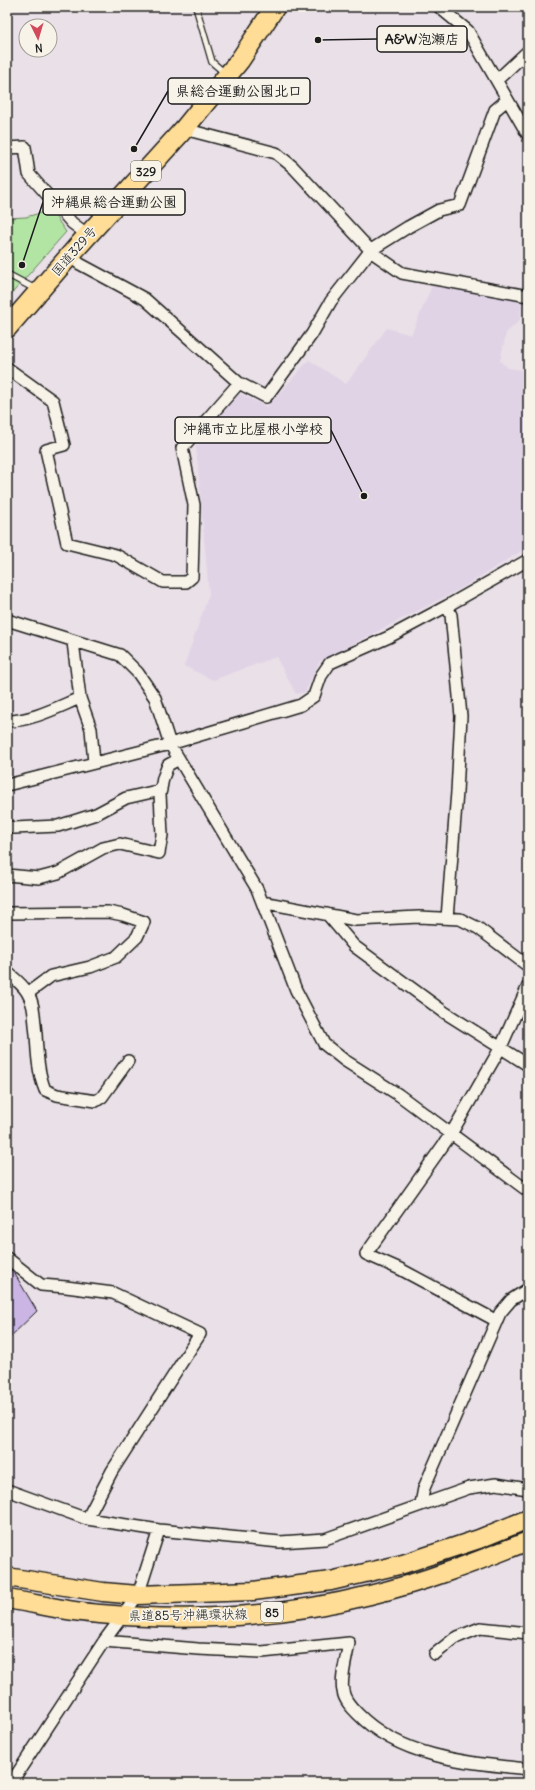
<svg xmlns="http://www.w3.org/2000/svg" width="535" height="1790" font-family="Delius,'Klee One',sans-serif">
<rect width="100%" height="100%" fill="#eae0e7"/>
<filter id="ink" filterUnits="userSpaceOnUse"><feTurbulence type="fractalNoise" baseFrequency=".025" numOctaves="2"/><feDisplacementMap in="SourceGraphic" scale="8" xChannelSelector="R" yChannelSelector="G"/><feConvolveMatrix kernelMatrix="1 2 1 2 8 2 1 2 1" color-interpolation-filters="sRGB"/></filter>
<g filter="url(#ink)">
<path fill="#e0d3e6" d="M432 286 522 301 520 320 506 333 500 361 508 368 528 371V547L460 589 320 661 305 692 296 694 276 657 213 680 184 666 209 594 196 445 238 393 267 407 309 360 346 384 387 328 411 335Z"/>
<path fill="#b2e4a4" stroke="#678060" d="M51 210 66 232 7 299V218L26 217Z"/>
<path fill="#cab5e5" stroke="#1c1c1c" d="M7 1267 13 1271 37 1311 7 1340Z"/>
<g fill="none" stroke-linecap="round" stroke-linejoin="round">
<g stroke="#1c1c1c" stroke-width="8">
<path id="service" d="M196 7 212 62 226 74
M7 274 37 290"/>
</g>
<g stroke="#1c1c1c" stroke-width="14">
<path id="minor" d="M439 7 468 31 528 135
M497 80 528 51
M184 129 276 153 293 167 373 253 402 273 528 296
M7 148 25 147 29 174 72 223 88 235
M69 256 80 264 145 299 239 383 266 397 312 334 331 301 371 250 408 227 439 210 460 205 495 110 507 100
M7 368 53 401 64 445 46 450 67 543 116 555 163 582H186L192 577 194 505 182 448 239 383
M7 620 120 655 138 673 155 698 170 744 257 889 296 990 324 1044 344 1060 399 1095 528 1191
M73 642 80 698 91 729 94 763
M7 721C32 721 58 707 80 698
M7 785 170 744 301 705 314 696 321 676 330 663 389 637 447 606 528 560
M7 826 14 828 58 826 96 814 126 798 161 790
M7 875 39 878 58 873 103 848 120 844 159 853 162 835 160 794 163 778 168 765 179 759
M262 902 356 920 419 917 460 919 478 928 528 966
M7 913 108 912 123 915 144 922 137 937 116 957 90 967 51 976 28 993
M327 914 354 946 444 1012 528 1065
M447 918 457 792 461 716 451 615 447 606
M7 972C14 978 22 984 27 992 35 1004 34 1020 36 1034 37 1053 38 1073 45 1090L57 1095 96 1101 102 1097 128 1061
M7 1258 41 1285 66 1287 113 1293 200 1334 112 1471 87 1519
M497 1321 400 1269 366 1254 451 1134 501 1047 528 986
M7 1490 87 1519 159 1530 280 1542 325 1539 469 1488 496 1484 528 1489
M421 1504 424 1488 500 1313 511 1300 528 1289
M104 1641 198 1649 262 1652 349 1643C347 1656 340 1679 343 1691 344 1700 352 1708 358 1714 401 1758 470 1763 528 1769
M435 1654 455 1638 480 1628 528 1633
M11 1783 104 1641 138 1595 159 1530"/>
</g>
<g stroke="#1c1c1c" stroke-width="21">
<path id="primary" d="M7 1577 103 1592 138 1595 253 1591 331 1581 403 1564 479 1539 528 1519
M7 1599C38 1604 69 1612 100 1614 189 1622 283 1617 370 1595 424 1582 476 1562 528 1541"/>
</g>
<g stroke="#1c1c1c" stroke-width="22">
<path id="trunk" d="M7 328 78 246 184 129 240 60 275 7"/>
</g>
<use href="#service" stroke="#f7f3e8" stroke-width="5.5"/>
<use href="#minor" stroke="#f7f3e8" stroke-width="11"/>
<use href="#primary" stroke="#ffdd96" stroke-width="18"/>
<use href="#trunk" stroke="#ffdd96" stroke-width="19"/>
</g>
</g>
<g text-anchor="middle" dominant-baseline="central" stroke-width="3.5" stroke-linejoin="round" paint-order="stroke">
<g fill="#f7f3e8" stroke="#5e5c59" stroke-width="1">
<rect x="131" y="161" width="30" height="20" rx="3"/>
<rect x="261" y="1602" width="22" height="20" rx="3"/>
</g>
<g font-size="12" font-weight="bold" fill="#1c1c1c">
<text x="146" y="171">329</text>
<text x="272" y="1612">85</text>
</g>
<g font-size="13" fill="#1c1c1c" stroke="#f7f3e8">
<text transform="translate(74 251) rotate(-49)">国道329号</text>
<text transform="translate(188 1615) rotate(-1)">県道85号沖縄環状線</text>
</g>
</g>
<path fill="none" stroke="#1c1c1c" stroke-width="1.5" d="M318 40L377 39M134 149L168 91M22 265L43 202M364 496L331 430"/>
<g fill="#1c1c1c" stroke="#f7f3e8" stroke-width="1.5">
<circle cx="318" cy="40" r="4"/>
<circle cx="134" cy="149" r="4"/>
<circle cx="22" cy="265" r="4"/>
<circle cx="364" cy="496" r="4"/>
</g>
<g fill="#f7f3e8" stroke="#1c1c1c" stroke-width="1.5">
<rect x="377" y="26" width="90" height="26" rx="4"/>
<rect x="168" y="78" width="142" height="26" rx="4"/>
<rect x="43" y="189" width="142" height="26" rx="4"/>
<rect x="175" y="417" width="156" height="26" rx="4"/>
</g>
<g font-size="14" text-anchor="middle" font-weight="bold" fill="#1c1c1c">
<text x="422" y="44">A&amp;W泡瀬店</text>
<text x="239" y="96">県総合運動公園北口</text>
<text x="114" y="207">沖縄県総合運動公園</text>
<text x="253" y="434">沖縄市立比屋根小学校</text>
</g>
<rect width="535" height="1790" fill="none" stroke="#f7f3e8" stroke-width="24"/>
<rect x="12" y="12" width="511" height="1766" fill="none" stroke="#1c1c1c" stroke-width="1.5" filter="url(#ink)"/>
<g transform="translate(38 38) rotate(175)"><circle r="19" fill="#f7f3e8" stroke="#9f9d96"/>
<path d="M0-3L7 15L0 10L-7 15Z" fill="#d1495b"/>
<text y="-6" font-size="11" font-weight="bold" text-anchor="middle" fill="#1c1c1c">N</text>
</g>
</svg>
